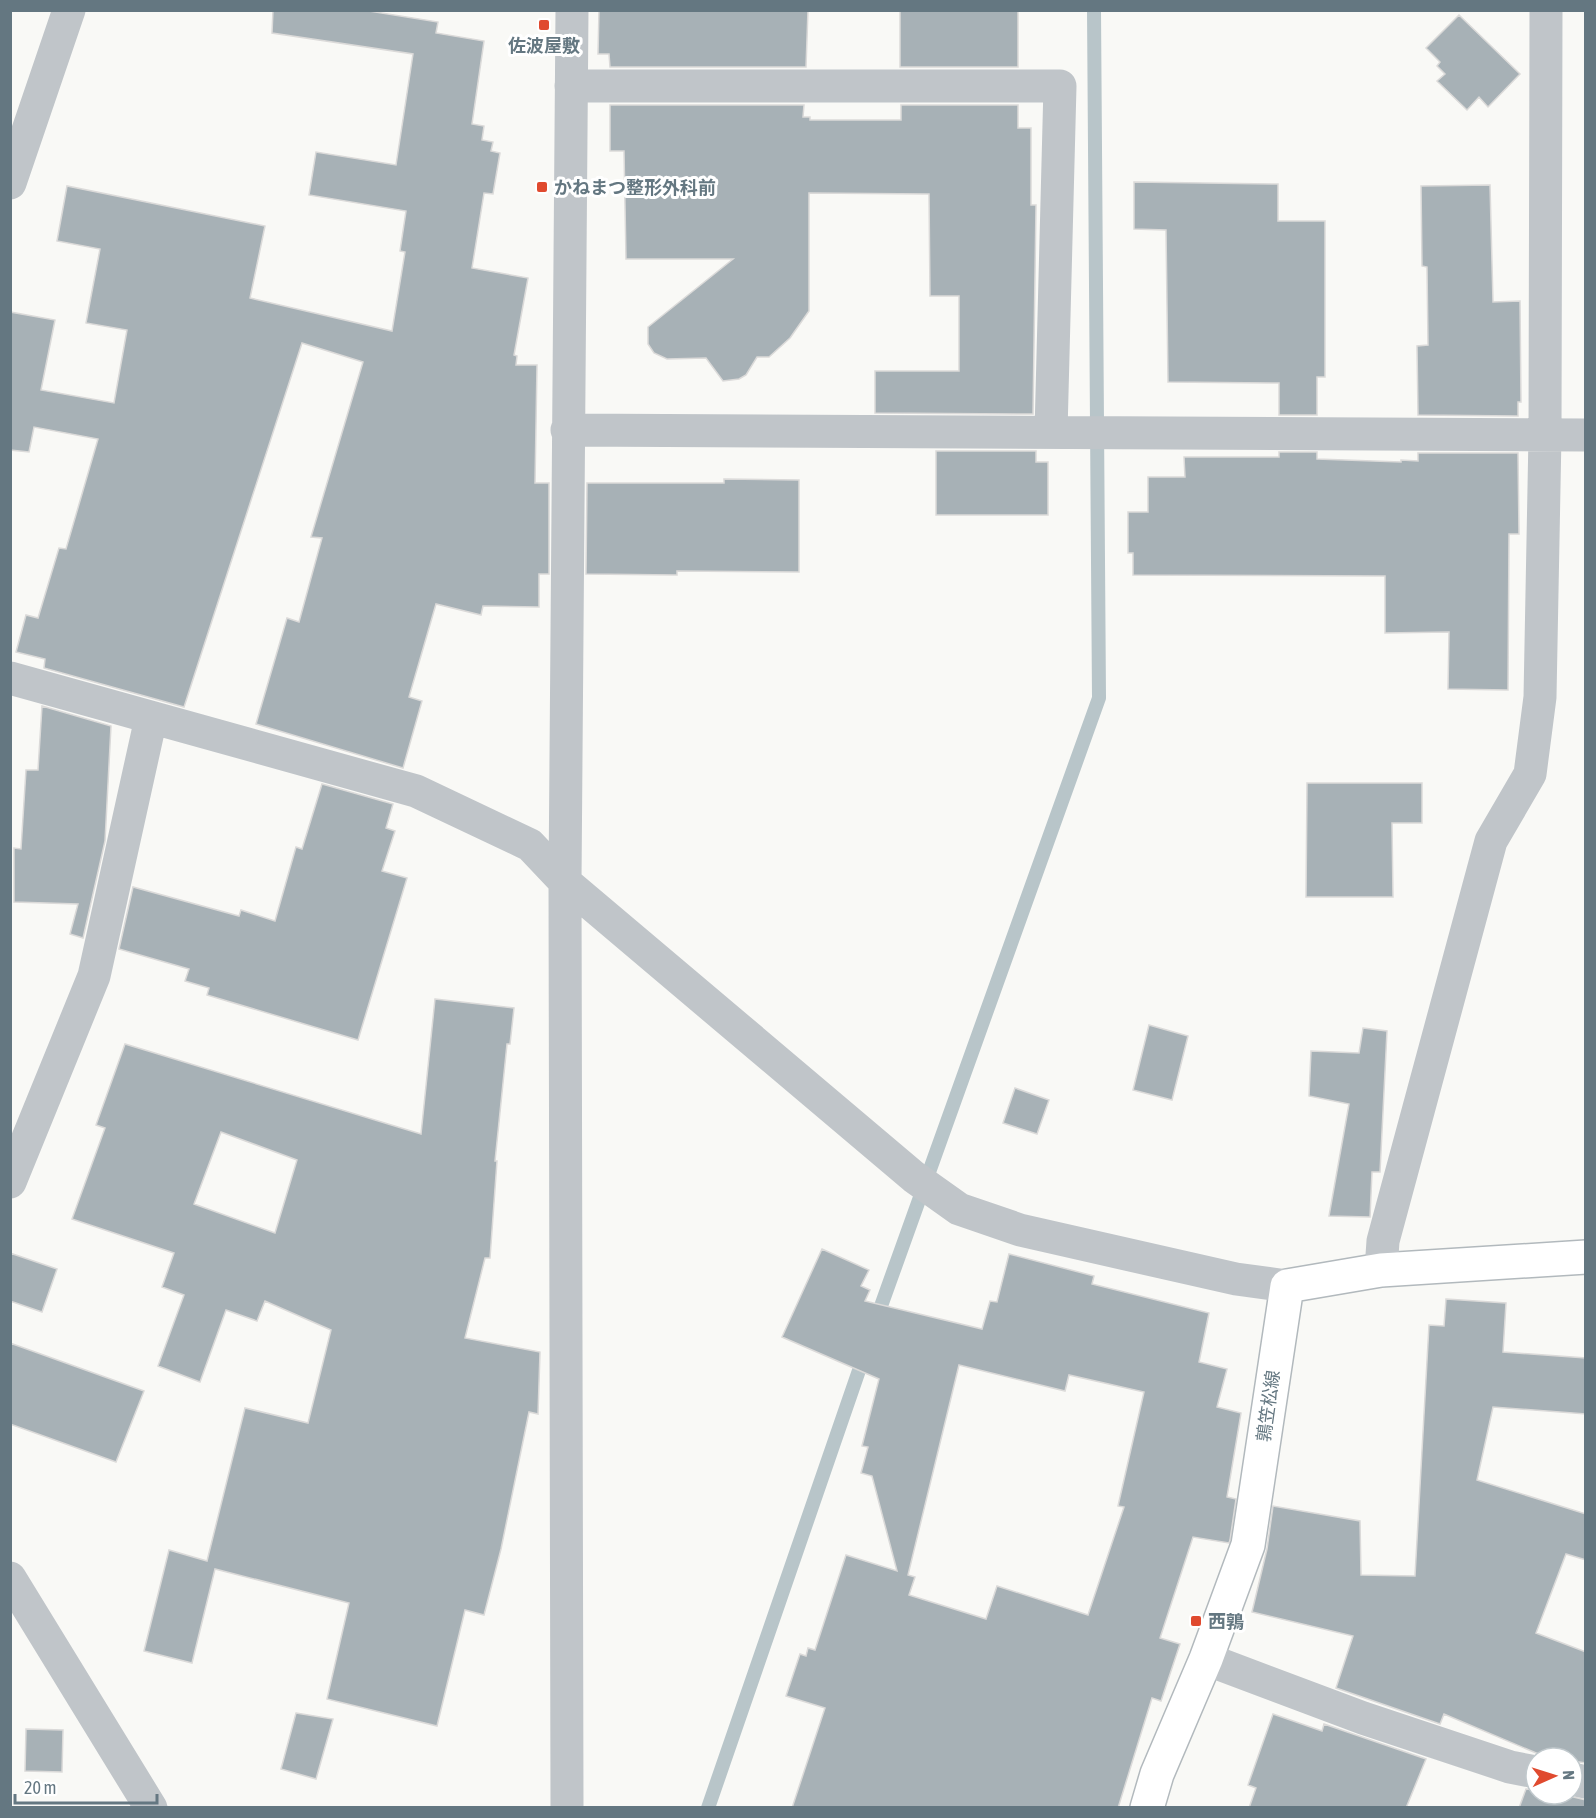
<svg xmlns="http://www.w3.org/2000/svg" width="1596" height="1818" font-family="'Asap Condensed','Noto Sans JP',sans-serif">
<rect width="100%" height="100%" fill="#f9f9f6"/>
<g fill="none" stroke-linecap="round" stroke-linejoin="round">
<path stroke="#b8c5c9" stroke-width="14" d="M876 1320 1099 698 1094 10
M708 1808 865 1353"/>
</g>
<path fill="#a7b1b6" stroke="#dbdad9" stroke-width="1.5" fill-rule="evenodd" d="M273 10H363L438 22 436 33 484 41 472 124 484 126 482 140 493 142 491 151 500 153 493 194 484 193 472 268 528 278 514 355 517 356 516 365H537L535 483H549V574H539V607L483 606 481 615 436 604 409 697 422 701 403 768 256 724 287 618 299 622 322 538 311 537 363 362 302 343 184 707 44 668 45 659 16 652 26 615 38 618 59 548 66 549 98 439 34 427 29 452 10 450V312L55 320 41 390 114 403 127 330 86 323 100 249 57 241 67 186 265 226 250 298 392 331 405 252 400 251 406 211 309 195 316 152 396 165 413 54 272 33Z
M599 10H808L806 67H610L609 54H598Z
M900 10H1018V67H900Z
M1459 15 1520 74 1488 107 1479 97 1467 110 1437 81 1445 74 1437 66 1440 62 1426 48Z
M610 105H804L803 117H810V120H901V105H1018V128H1031V205H1036L1033 414 875 413V371H959V296H930L929 194 809 193V311L790 338 769 357H757L746 375 739 379 723 381 706 358 667 359 654 353 648 344V327L733 259H626L624 151H610Z
M1134 182 1278 184V221H1325V377H1317V415H1279V383L1168 382 1166 230 1134 229Z
M1490 185 1493 302 1520 301 1521 402H1518V416L1418 415 1417 346 1428 345 1427 267 1422 266 1421 186Z
M936 451H1036V462H1048V515H936Z
M1279 452H1317V459L1401 462V460L1418 461V453H1518L1519 534H1509L1508 690 1448 689 1449 632 1385 633V576L1133 575V553H1128V512H1148V477H1185L1184 457H1279Z
M724 479 799 480V572L677 571V575L586 574 587 483H724Z
M42 706 111 726 105 841 83 938 70 934 78 904 14 902V848L21 849 26 770H38Z
M1307 783H1422V823H1392L1393 897H1306Z
M322 784 393 804 386 828 395 831 382 871 407 878 358 1040 207 995 209 988 185 981 189 969 119 949 133 887 239 916 241 910 275 921 296 847 302 849Z
M435 999 514 1008 510 1044H507L495 1161H497L490 1258H485L465 1338 540 1352 538 1414 529 1412 501 1549 484 1615 465 1610 437 1726 327 1699 349 1603 215 1569 192 1663 144 1651 169 1550 207 1561 245 1408 308 1423 331 1330 265 1301 257 1321 226 1310 200 1382 158 1366 184 1295 162 1287 174 1253 72 1219 105 1128 96 1125 125 1044 421 1134ZM221 1132 297 1160 275 1233 194 1204Z
M1149 1025 1188 1036 1172 1100 1133 1090Z
M1363 1028 1387 1031 1380 1172H1372L1370 1217 1329 1216 1349 1104 1309 1096 1311 1051 1359 1053Z
M1015 1088 1049 1100 1037 1134 1003 1123Z
M822 1249 869 1270 861 1286 870 1290 865 1301 982 1329 990 1301 997 1302 1009 1254 1094 1276 1092 1284 1209 1313 1199 1362 1227 1369 1217 1407 1241 1413 1227 1497 1236 1499 1230 1540 1229 1543 1193 1537 1160 1638 1180 1644 1161 1701 1152 1698 1118 1808H792L825 1708 786 1696 800 1654 806 1656 808 1648 815 1650 846 1555 897 1571 872 1476 861 1473 868 1447 862 1446 879 1379 782 1337ZM959 1365 1065 1391 1069 1375 1144 1392 1118 1506 1124 1507 1088 1615 997 1586 986 1619 909 1595 915 1577 908 1575Z
M10 1253 57 1269 42 1312 10 1301Z
M1446 1299 1506 1303 1503 1352 1586 1358V1414L1493 1407 1477 1480 1586 1514V1560L1566 1554 1536 1633 1586 1652V1763L1572 1761V1758H1548L1444 1714 1440 1724 1336 1688 1353 1636 1252 1612 1267 1549 1273 1506 1360 1521 1361 1575 1415 1576 1429 1325 1444 1326Z
M10 1343 144 1391 116 1462 10 1424Z
M296 1713 333 1719 316 1779 281 1769Z
M1273 1714 1322 1731 1324 1724 1426 1759 1406 1808H1249L1256 1788 1248 1785Z
M26 1729 63 1730 62 1772 25 1771Z
M1526 1789 1536 1790V1794H1561L1586 1800V1808H1519Z"/>
<g fill="none" stroke-linecap="round" stroke-linejoin="round">
<g stroke="#b2b9bd" stroke-width="36">
<path id="secondary" d="M1147 1808 1157 1774 1206 1659 1248 1545 1287 1286 1381 1270 1586 1257"/>
</g>
<path stroke="#c0c5c9" stroke-width="33" d="M571 86H1060L1051 432
M10 183 69 10
M567 430 1586 435
M10 678 416 791 530 845 565 882 914 1177 959 1209 1020 1230 1236 1279 1287 1286
M10 1182 94 976 151 718
M1381 1270 1383 1241 1491 841 1530 774 1540 697 1545 435 1546 10
M10 1578 151 1808
M1206 1659 1363 1718 1510 1767 1536 1772
M1572 1779 1586 1782
M567 1808 565 882 572 10"/>
<use href="#secondary" stroke="#fff" stroke-width="33"/>
</g>
<g fill="#e04a2f" stroke="#fff" stroke-width="2">
<rect x="538" y="19" width="12" height="12" rx="3"/>
<rect x="536" y="181" width="12" height="12" rx="3"/>
<rect x="1190" y="1615" width="12" height="12" rx="3"/>
</g>
<g text-anchor="middle" dominant-baseline="central" stroke-width="6" stroke-linejoin="round" paint-order="stroke">
<g font-size="18" font-weight="bold" fill="#647781" stroke="#fff" text-anchor="start">
<text x="544" y="45" text-anchor="middle">佐波屋敷</text>
<text x="554" y="187">かねまつ整形外科前</text>
<text x="1208" y="1621">西鶉</text>
</g>
<g font-size="18" fill="#647781" stroke="#fff">
<text transform="translate(1268 1406) rotate(-82)">鶉笠松線</text>
</g>
</g>
<rect width="1596" height="1818" fill="none" stroke="#647781" stroke-width="24"/>
<g transform="translate(1554 1776) rotate(87)"><circle r="28" fill="#ffffff" stroke="#c1c9cd" stroke-width="1.5"/>
<path d="M0-4.5L10 22L0 15L-10 22Z" fill="#e04a2f"/>
<text y="-9" font-size="16" font-weight="bold" text-anchor="middle" fill="#647781">N</text>
</g>
<path d="M15 1794v9h142v-9" fill="none" stroke="#647781" stroke-width="3"/>
<text x="24" y="1794" font-size="18" fill="#647781" stroke="#ffffff" stroke-width="4.5" paint-order="stroke">20 m</text>
</svg>
